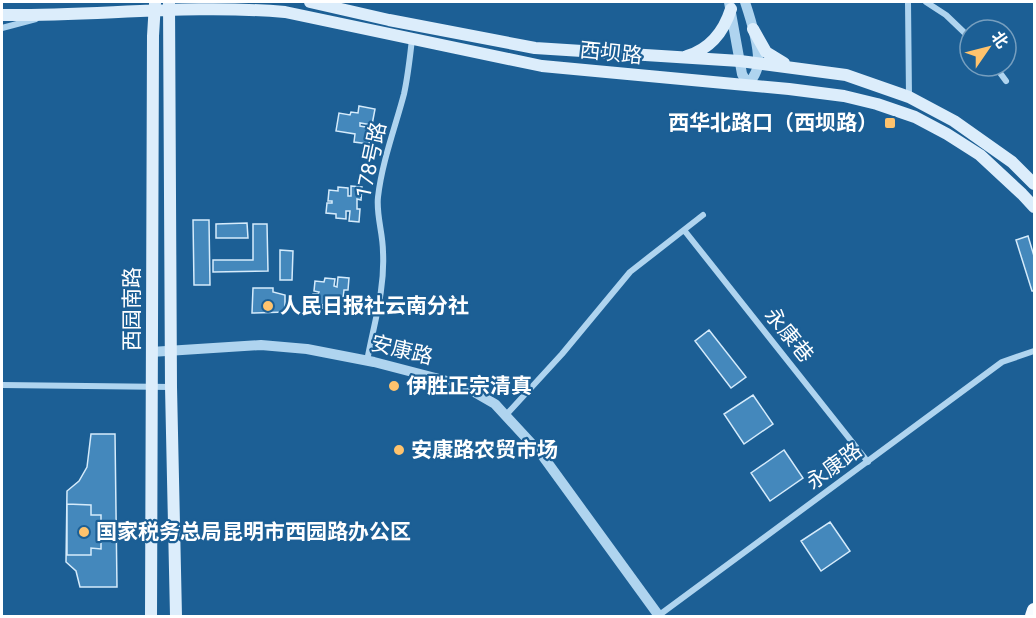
<svg xmlns="http://www.w3.org/2000/svg" width="1036" height="618" font-family="Roboto,'Noto Sans SC',sans-serif">
<rect width="100%" height="100%" fill="#1c5f95"/>
<path fill="#4488bc" stroke="#d5ebfb" stroke-width="1.5" d="M359 106 375 109 372 125 360 123V126L372 128 369 144 354 142 355 134 336 131 339 113 350 115 351 112 358 113Z
M351 186 362 187 361 200 357 199V209H360L359 222 349 221 350 211H346V219L336 218V214L326 213 327 203H332V201H328L329 190 338 191V187L348 188V196H351Z
M193 220H209L210 285H194Z
M247 223 248 238H216V224Z
M253 224H267L268 271 213 272V260H253Z
M1028 236 1034 256V291H1032L1016 240Z
M280 250 293 251 292 280H280Z
M338 277 349 278 348 290H344L343 299 347 300 346 313 335 312 336 302H333L332 309 322 308 323 305 312 304 313 294H318L319 292 314 291 315 281 324 282 325 278 335 279 334 286 337 287Z
M253 288H273V292L285 295V312L252 313Z
M709 330 746 377 731 388 695 341Z
M753 395 773 424 744 444 724 414Z
M91 434H115L117 587H80L76 571 66 562 67 491 79 481 87 467Z
M784 450 803 478 770 501 751 473Z
M67 504 91 505V515H101V549L91 548V555H67Z
M830 522 850 551 821 571 801 541Z"/>
<g fill="none" stroke-linecap="round" stroke-linejoin="round">
<path stroke="#afd4ef" stroke-width="6" d="M908 2 909 97
M926 2 946 15 970 38
M2 28 36 19
M995 66 1006 81
M684 230 868 462
M367 361C374 323 385 290 383 252 383 233 376 215 378 197 382 162 395 128 404 94 408 76 410 57 412 39
M2 385 171 387
M506 415 562 354 630 272 703 215
M658 616 1002 362 1034 351"/>
<path stroke="#afd4ef" stroke-width="10" d="M729 2 742 74 748 85C753 78 758 71 758 63 759 47 750 17 745 2
M151 352 261 345 307 349 374 362 447 381 469 389 495 404 542 455 659 616"/>
<path stroke="#dcedfb" stroke-width="12" d="M169 2 171 387 176 616
M310 2 389 20 535 48 740 61 846 75 909 97 954 121 1012 162 1034 184
M2 15C96 16 191 4 285 12L542 66 789 89 844 96 877 104 915 117 947 134 980 155 1022 194 1034 207
M753 29 766 52 784 63
M687 56C710 49 724 31 731 9
M151 616 153 36 155 3"/>
<path stroke="#f7fbff" stroke-width="14" d="M1032 616 1034 610"/>
</g>
<g fill="#ffc36d" stroke="#1c5f95" stroke-width="2">
<rect x="884" y="117" width="12" height="12" rx="3"/>
<circle cx="268" cy="306" r="6"/>
<circle cx="394" cy="386" r="6"/>
<circle cx="399" cy="450" r="6"/>
<circle cx="84" cy="532" r="6"/>
</g>
<g text-anchor="middle" dominant-baseline="central" stroke-width="4.5" stroke-linejoin="round" paint-order="stroke">
<g font-size="21" fill="#fff" stroke="#1c5f95">
<text transform="translate(611 53) rotate(6)">西坝路</text>
<text transform="translate(371 160) rotate(-78)">178号路</text>
<text transform="translate(132 309) rotate(-90)">西园南路</text>
<text transform="translate(789 335) rotate(51)">永康巷</text>
<text transform="translate(402 350) rotate(14)">安康路</text>
<text transform="translate(834 466) rotate(-36)">永康路</text>
</g>
<g font-size="21" font-weight="bold" fill="#fff" stroke="#1c5f95" text-anchor="start">
<text x="878" y="123" text-anchor="end">西华北路口（西坝路）</text>
<text x="280" y="306">人民日报社云南分社</text>
<text x="406" y="386">伊胜正宗清真</text>
<text x="411" y="450">安康路农贸市场</text>
<text x="96" y="532">国家税务总局昆明市西园路办公区</text>
</g>
</g>
<rect width="1036" height="618" fill="none" stroke="#ffffff" stroke-width="6"/>
<g transform="translate(988 48) rotate(55)"><circle r="28" fill="#1c5f95" stroke="#779fbf" stroke-width="1.5"/>
<path d="M0-4.5L10 22L0 15L-10 22Z" fill="#ffc36d"/>
<text y="-9" font-size="16" font-weight="bold" text-anchor="middle" fill="#ffffff">北</text>
</g>
</svg>
